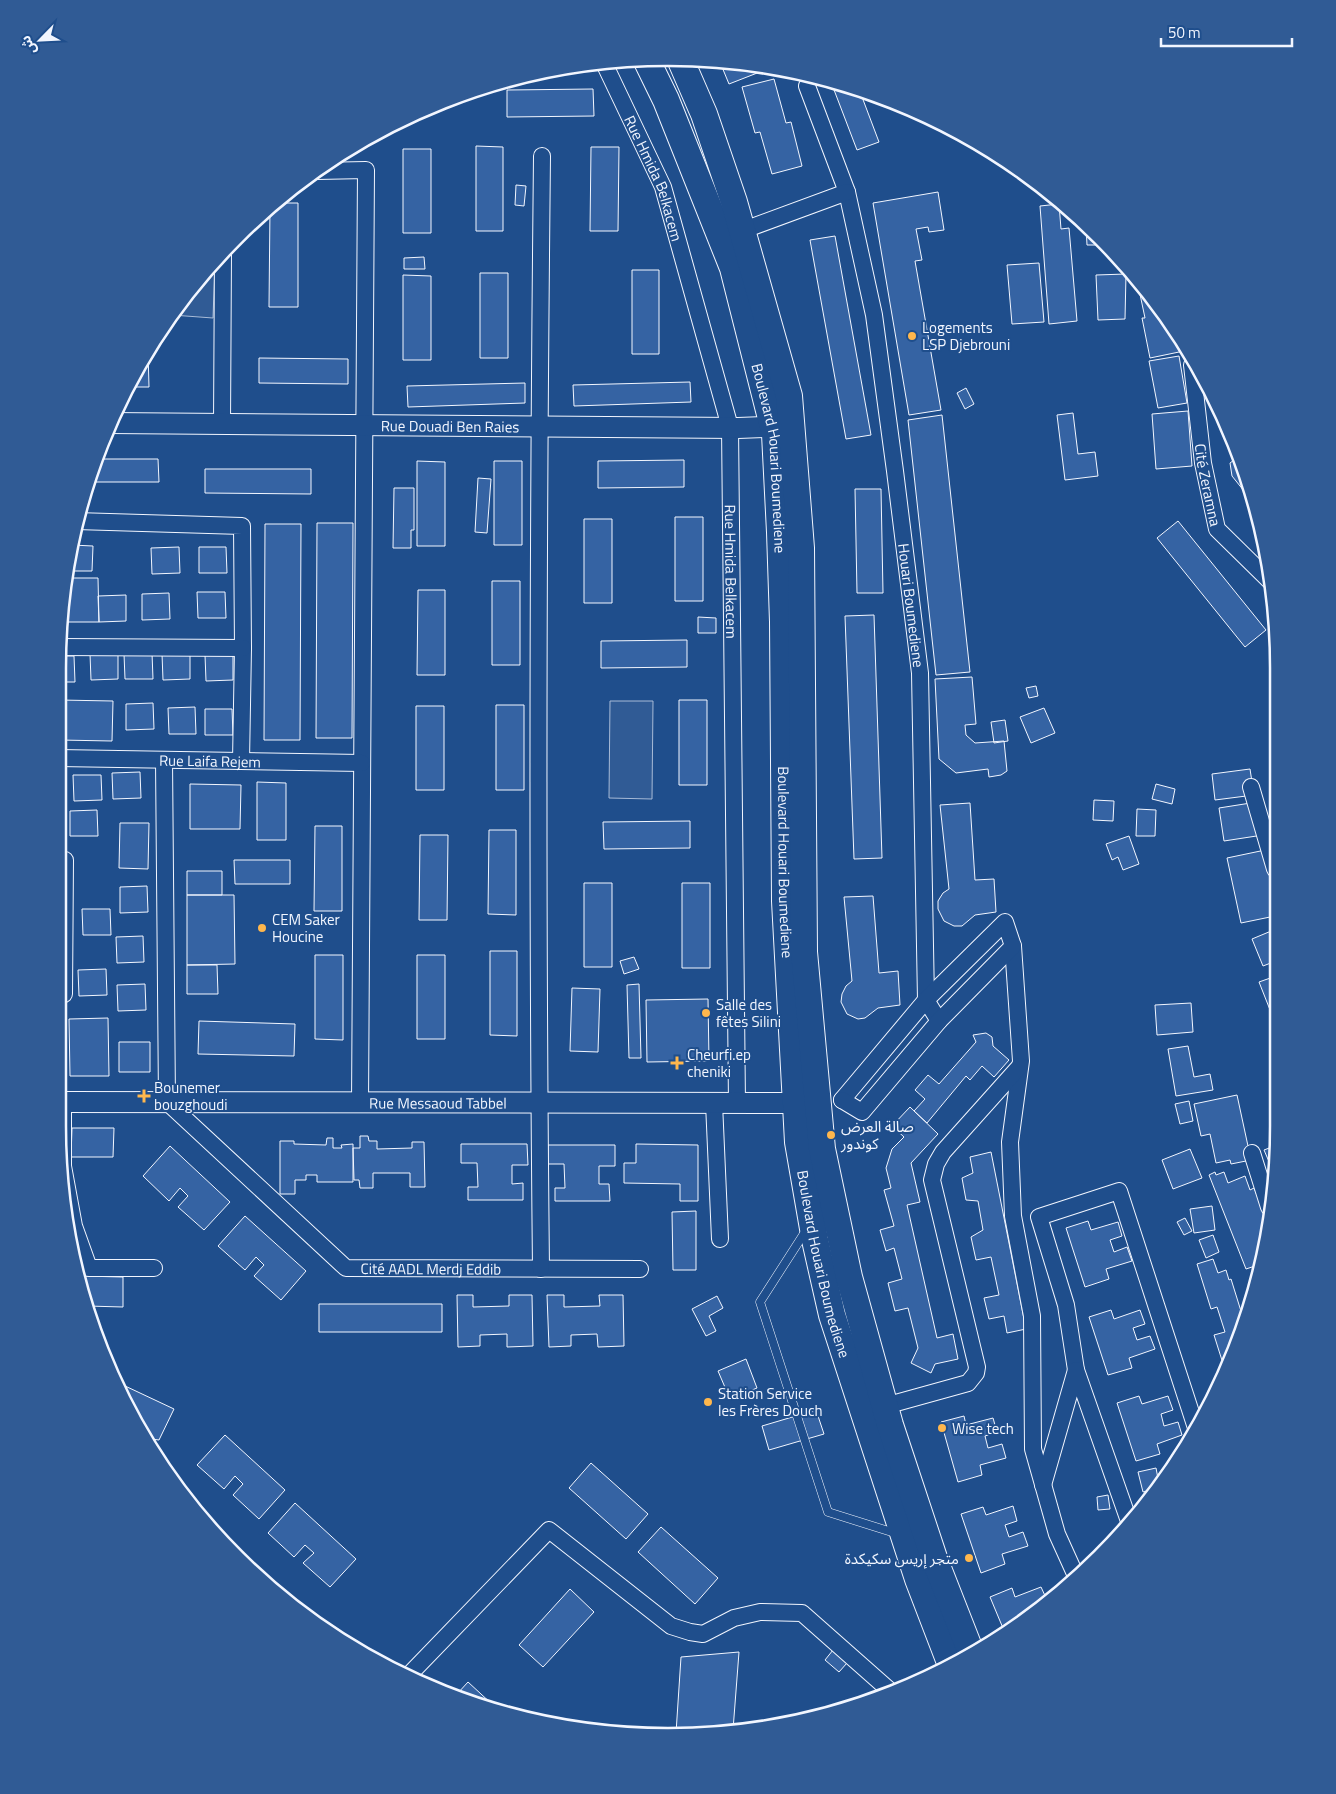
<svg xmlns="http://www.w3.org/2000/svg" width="1336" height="1794" font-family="'Titillium Web','Noto Sans Arabic',sans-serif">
<rect width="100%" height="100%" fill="#1f4e8c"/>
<path fill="#305b95" stroke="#a8bbd7" d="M215 262 213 318 172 315Z
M610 701H653L652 799 609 798Z"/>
<path fill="#3563a3" stroke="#f2f6ff" d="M724 62 748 63 770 68 729 84 722 67 726 65Z
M774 79 786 123 791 122 802 166 772 174 760 132 755 133 742 87Z
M831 82 859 89 879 142 857 150Z
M593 89 594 116 507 117V90Z
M476 146 503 147V231H476Z
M591 147H619L618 231H590Z
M403 149H431V233H403Z
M516 185 526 186 524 206 515 205Z
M938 192 944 230 929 232 928 227 916 229 922 260 915 261 941 410 909 415 873 203Z
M274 203H298V307H269L270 207Z
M1059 204 1061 229 1069 228 1077 321 1049 324 1040 206Z
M1086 226 1104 245H1087Z
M835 236 871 435 846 439 810 240Z
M424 257 425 269H404V258Z
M1039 263 1044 322 1012 324 1007 265Z
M632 270H659V354H632Z
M480 273H508V358H480Z
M1126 274 1125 319 1098 320 1096 275Z
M403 275 431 276V360H403Z
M1137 280 1153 297 1184 351 1150 358 1142 318H1145Z
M148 351 149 387H129Z
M1179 356 1187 403 1158 408 1149 361Z
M259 358 348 359V384L259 383Z
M690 382 691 402 574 406 573 385Z
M525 383V403L408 407 407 386Z
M966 388 974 404 965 409 957 393Z
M1188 411 1192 466 1156 469 1152 414Z
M1073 413 1078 454 1095 452 1098 476 1065 480 1057 415Z
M942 415 970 672 936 675 908 420Z
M1238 457 1247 488 1244 491 1232 476 1230 463Z
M96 459H158L159 482H88Z
M684 460V487L598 488V461Z
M417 461 445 462V546H417Z
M494 461H522V545H494Z
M205 469H311V494L205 493Z
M478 478 491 479 487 533 475 532Z
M394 488H414V530H411V548H393Z
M855 489H881L883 593H857Z
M675 517H703V601H675Z
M584 519H612V603H584Z
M1178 521 1266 630 1245 647 1157 538Z
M317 523H353L352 738H316Z
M265 524H301L300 740H264Z
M72 545 93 546 92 571H68Z
M179 547 180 573 152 574 151 548Z
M199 547H226L227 573H199Z
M67 578H98L99 622H60Z
M492 581H520V665H492Z
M418 590H445V675H417Z
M197 592H225L226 618H198Z
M169 593 170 619 142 620V594Z
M126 595V621L99 622 98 596Z
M874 615 882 858 854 859 845 616Z
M698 617 716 618V633H698Z
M687 640V667L601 668V641Z
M118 653V679L91 680 90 654Z
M152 653 153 679H125L124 654Z
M190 653V679L163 680 162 654Z
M233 654V680L206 681 205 655Z
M59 656H74L75 682H59Z
M972 677 976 724 965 725 966 735 975 743 1004 741 1007 771 1001 775 989 777 988 769 956 773 939 759 935 679Z
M1036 686 1038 696 1029 698 1026 688Z
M59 700 113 701 112 741 59 740Z
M679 700H707V785H679Z
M153 703 154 729 126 730V704Z
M496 705H524V790H496Z
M416 706H444V790H416Z
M195 707 196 734H169L168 708Z
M1044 708 1055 733 1031 743 1020 717Z
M205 709H232L233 735H205Z
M1005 720 1008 741 994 743 991 722Z
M1250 769 1254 795 1215 800 1212 774Z
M140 772 141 798 113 799 112 773Z
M73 775H101L102 800 74 801Z
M257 782 286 783V840H257Z
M190 784 241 785 240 829H190Z
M1156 784 1175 789 1172 804 1152 799Z
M1094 800 1114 801 1113 821 1093 820Z
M1257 802 1263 835 1224 841 1219 808Z
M970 803 975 880 994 879 996 912 975 915 962 926H954L944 921 938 909V901L943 893 949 889 940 805Z
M1137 809 1156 810 1155 836H1136Z
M97 810 98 836H70V811Z
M690 821V848L604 849 603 822Z
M120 823H149L148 869 119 868Z
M315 826H342V911H314Z
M489 830H516V915L488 914Z
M420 835H448L447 920H419Z
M1129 836 1139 864 1123 870 1118 857 1112 860 1106 844Z
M1270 849 1275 873V916L1241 923 1227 858Z
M234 860H290V884H235Z
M187 871H222V895H187Z
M584 883H612V967H584Z
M682 883H710V968H682Z
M147 886 148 912 120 913V887Z
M187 895H234L235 964 187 965Z
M873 896 879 973 898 971 900 1005 878 1008 865 1018 858 1019 847 1014 841 1002 842 994 846 986 852 981 844 897Z
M82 909H110L111 935H83Z
M1276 929V961L1263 966 1252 939Z
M143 936 144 962 117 963 116 937Z
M490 951H517V1036L490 1035Z
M315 955H343V1040L315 1039Z
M417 955H445V1039H417Z
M634 957 639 969 624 974 620 961Z
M187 965H217L218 994H187Z
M106 969 107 995 79 996 78 970Z
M1276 976V1025L1259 982Z
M145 984 146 1010 118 1011 117 985Z
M639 984 641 1058H629L627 985Z
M572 988 600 989 598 1052 570 1051Z
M708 999 709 1061 647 1062 646 1000Z
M58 1000H60L58 1028Z
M1191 1003 1193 1032 1157 1035 1155 1005Z
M108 1018 109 1076H70L69 1019Z
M199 1021 295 1024 294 1056 198 1054Z
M986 1033 992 1037 993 1046 1009 1060 994 1077 982 1066 970 1080 966 1076 927 1123 914 1111 925 1099 915 1090 928 1075 939 1084 976 1042 973 1035Z
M119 1042H150V1072H119Z
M1188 1046 1194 1077 1210 1074 1213 1090 1176 1096 1168 1049Z
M1237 1095 1251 1160 1231 1164 1230 1160 1216 1163 1210 1134 1201 1136 1194 1104Z
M1189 1101 1193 1121 1180 1124 1175 1104Z
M910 1107 938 1134 911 1163 920 1202 907 1205 937 1338 953 1334 958 1359 935 1364 931 1373 911 1363 918 1348 908 1308 895 1311 888 1283 902 1279 894 1248 886 1251 880 1230 894 1226 884 1190 891 1188 886 1168 892 1149 904 1137 892 1126Z
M72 1128H114L113 1157H71Z
M360 1136H368L369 1141H377V1149L412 1148V1142H424L425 1187H410V1173H373V1188H360L359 1180H354L353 1148H360Z
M327 1138H333V1148H342L341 1145 353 1144V1182H317V1175H306V1180H295V1194H280V1141H294V1144L326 1145Z
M461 1144H527L528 1165H512V1184L523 1183V1200H468V1187H478L477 1163H461Z
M636 1144 698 1145V1201H680V1184L624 1183V1163H636Z
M548 1145H615V1166H599V1184H609L610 1201H555V1188H565L564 1164H548Z
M1277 1145V1169L1273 1171 1264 1150Z
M170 1146 230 1202 204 1230 178 1207 188 1196 180 1188 169 1201 143 1176Z
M1190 1149 1202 1178 1173 1189 1162 1160Z
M991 1152 1026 1329 1007 1333 1004 1316 989 1319 984 1298 999 1295 991 1257 976 1260 971 1237 983 1230 978 1201 966 1200 962 1178 973 1173 970 1157Z
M1215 1172 1216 1175 1224 1172 1228 1183 1245 1176 1250 1190 1254 1188 1267 1220 1258 1265 1246 1269 1209 1175Z
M1212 1206 1215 1230 1194 1233 1190 1209Z
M696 1211V1270H673L672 1212Z
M245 1216 306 1271 281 1300 254 1276 264 1265 256 1257 245 1270 218 1246Z
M1185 1218 1192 1231 1184 1235 1177 1222Z
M1088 1221 1091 1230 1118 1222 1122 1236 1110 1240 1114 1252 1127 1247 1132 1261 1106 1269 1109 1279 1085 1287 1066 1228Z
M1213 1235 1219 1252 1206 1258 1199 1240Z
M1213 1259 1218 1273 1226 1270 1229 1280 1231 1279 1245 1324 1225 1370 1214 1335 1225 1332 1217 1307 1211 1309 1197 1264Z
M82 1276 123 1277V1307L87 1306 81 1289H82Z
M457 1295H473V1307L509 1306V1295H532L533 1346 507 1347V1334L480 1335V1346L458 1347Z
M547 1295H564V1307L600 1306 599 1295H623L624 1346 598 1347 597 1334 571 1335V1346L549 1347Z
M717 1296 723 1308 709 1316 716 1331 706 1336 692 1309Z
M319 1304H442V1332H319Z
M1111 1310 1114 1319 1140 1310 1145 1324 1133 1328 1137 1340 1150 1336 1155 1349 1129 1358 1132 1368 1108 1375 1089 1317Z
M746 1359 757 1388 730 1399 718 1371Z
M123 1385 174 1409 159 1440 144 1438 139 1431 121 1388Z
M1139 1396 1142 1404 1168 1396 1173 1410 1161 1414 1164 1426 1178 1422 1182 1435 1157 1444 1160 1454 1136 1461 1117 1403Z
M816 1410 824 1434 769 1450 762 1426Z
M964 1416 966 1425 993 1418 997 1432 985 1436 988 1448 1002 1444 1006 1458 980 1465 982 1475 958 1482 941 1422Z
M225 1435 285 1490 259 1519 233 1495 243 1484 235 1476 224 1489 197 1465Z
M591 1463 648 1514 626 1539 569 1488Z
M1156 1468 1159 1484 1155 1489 1143 1492 1138 1472Z
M1108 1495 1110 1509 1098 1510 1097 1497Z
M295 1503 356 1559 330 1587 303 1563 314 1553 305 1545 294 1557 268 1533Z
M1013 1506 1017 1521 1005 1525 1009 1537 1023 1532 1028 1546 1002 1554 1005 1564 981 1573 961 1514 983 1507 986 1515Z
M661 1527 718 1578 695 1604 638 1552Z
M1041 1587 1047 1600 1035 1605 1038 1612 1005 1633 990 1597 1012 1588 1015 1597Z
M570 1589 594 1612 543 1667 519 1645Z
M833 1650 847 1663 839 1672 825 1660Z
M739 1652 733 1730 676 1733 681 1657Z
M468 1682 494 1706 457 1694Z"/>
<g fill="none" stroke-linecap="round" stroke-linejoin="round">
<g stroke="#f2f6ff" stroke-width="9">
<path id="service" d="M807 1229 760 1302 828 1512 898 1534"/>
</g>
<g stroke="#f2f6ff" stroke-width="18">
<g id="minor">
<path id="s1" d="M604 63 663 187 730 427 737 1104"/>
<path id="s2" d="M807 86 847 192 874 315 895 471 920 673 926 1000 939 1021"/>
<path d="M317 171 366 170 360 1103"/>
<path d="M733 234 847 192"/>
<path id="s3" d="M1192 365 1203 463 1217 529 1272 583"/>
<path d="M222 424 223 253"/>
<path d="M76 521 242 526 243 648 241 761"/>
<path d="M59 647 243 648"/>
<path id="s4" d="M58 758 362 763"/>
<path id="s5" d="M164 760 167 1102 346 1268 640 1269"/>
<path d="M1251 787 1275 869"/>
<path d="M58 994H64L65 860H58"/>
<path d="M842 1100 926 1000 1005 922 1013 946 1021 1061 1010 1142 1013 1216 1032 1316 1033 1449 1057 1534 1076 1576"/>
<path d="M842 1100 862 1112 939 1021 1013 946"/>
<path d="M63 1102V1166L74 1226 89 1268H154"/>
<path d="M714 1103 720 1239"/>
<path d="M1252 1153 1269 1207"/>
<path d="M541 1269C537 898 538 527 542 156"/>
<path d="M1076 1370 1066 1305 1039 1217 1119 1191 1197 1431"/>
<path d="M885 1406 968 1383 976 1373 977 1367 932 1180 936 1164 943 1152 1020 1066"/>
<path d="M1043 1485 1076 1370 1130 1524"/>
<path d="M407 1677 549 1530 671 1626 690 1632 703 1634 734 1618 760 1612 802 1613 888 1689 890 1692"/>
</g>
</g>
<g stroke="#f2f6ff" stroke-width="22">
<g id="tertiary">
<path id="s6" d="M110 423 738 428 785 426"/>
<path id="s7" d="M58 1102 811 1103"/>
</g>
</g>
<g stroke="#f2f6ff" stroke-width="28">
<g id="trunk">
<path id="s8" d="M646 59 666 100 733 268 775 434 780 532 783 622 785 901 798 1142 815 1240 832 1315 918 1579 951 1665"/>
<path d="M681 61 704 114 734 202 789 396 801 548 804 952 822 1149 849 1277 890 1425 934 1558 972 1655"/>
</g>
</g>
<use href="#service" stroke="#1f4e8c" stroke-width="8"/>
<use href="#minor" stroke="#1f4e8c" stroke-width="16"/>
<use href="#tertiary" stroke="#1f4e8c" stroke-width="20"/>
<use href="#trunk" stroke="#1f4e8c" stroke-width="26"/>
</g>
<g fill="#ffb74d" stroke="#1f4e8c" stroke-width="2">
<circle cx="912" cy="336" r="5"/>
<circle cx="262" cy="928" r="5"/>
<circle cx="706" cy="1013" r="5"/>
<path d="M674.5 1055.5h5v5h5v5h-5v5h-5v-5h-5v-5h5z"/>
<path d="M141.5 1088.5h5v5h5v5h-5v5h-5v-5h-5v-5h5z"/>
<circle cx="831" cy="1135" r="5"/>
<circle cx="708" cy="1402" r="5"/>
<circle cx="942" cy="1428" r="5"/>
<circle cx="969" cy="1558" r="5"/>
</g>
<g text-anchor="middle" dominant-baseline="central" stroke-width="4" stroke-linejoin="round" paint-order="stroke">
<g font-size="15" fill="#f2f6ff" stroke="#1f4e8c">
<text stroke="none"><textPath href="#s1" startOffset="126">Rue Hmida Belkacem</textPath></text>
<text stroke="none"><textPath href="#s6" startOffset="340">Rue Douadi Ben Raies</textPath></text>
<text stroke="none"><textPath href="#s8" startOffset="421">Boulevard Houari Boumediene</textPath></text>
<text stroke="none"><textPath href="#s3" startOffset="121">Cité Zeramna</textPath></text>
<text stroke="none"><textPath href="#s1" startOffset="531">Rue Hmida Belkacem</textPath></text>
<text stroke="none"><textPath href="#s2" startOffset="532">Houari Boumediene</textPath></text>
<text stroke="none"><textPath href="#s4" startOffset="152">Rue Laifa Rejem</textPath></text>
<text stroke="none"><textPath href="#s8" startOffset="826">Boulevard Houari Boumediene</textPath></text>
<text stroke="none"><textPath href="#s7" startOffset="380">Rue Messaoud Tabbel</textPath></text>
<text stroke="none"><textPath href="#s8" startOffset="1231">Boulevard Houari Boumediene</textPath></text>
<text stroke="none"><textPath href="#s5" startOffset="671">Cité AADL Merdj Eddib</textPath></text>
</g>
<g font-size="15" fill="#f2f6ff" stroke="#1f4e8c" text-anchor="start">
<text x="922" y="327">Logements<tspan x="922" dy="17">LSP Djebrouni</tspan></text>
<text x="272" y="919">CEM Saker<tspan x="272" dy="17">Houcine</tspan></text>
<text x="716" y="1004">Salle des<tspan x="716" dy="17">fêtes Silini</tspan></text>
<text x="687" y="1054">Cheurfi.ep<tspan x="687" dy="17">cheniki</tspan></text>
<text x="154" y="1087">Bounemer<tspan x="154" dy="17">bouzghoudi</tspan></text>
<text x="841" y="1126">صالة العرض<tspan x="841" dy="17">كوندور</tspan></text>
<text x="718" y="1393">Station Service<tspan x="718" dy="17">les Frères Douch</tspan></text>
<text x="952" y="1428">Wise tech</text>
<text x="959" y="1558" text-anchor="end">متجر إريس سكيكدة</text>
</g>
</g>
<path d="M0 0H1336V1794H0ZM668 66H668A602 602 0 0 1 1270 668V1126A602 602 0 0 1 668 1728H668A602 602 0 0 1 66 1126V668A602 602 0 0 1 668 66Z" fill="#305b95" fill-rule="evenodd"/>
<path fill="none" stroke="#f2f6ff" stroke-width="2.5" d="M668 66H668A602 602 0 0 1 1270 668V1126A602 602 0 0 1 668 1728H668A602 602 0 0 1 66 1126V668A602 602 0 0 1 668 66Z"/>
<g transform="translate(40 40) rotate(246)" stroke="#1f4e8c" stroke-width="4" paint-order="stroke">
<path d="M0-4L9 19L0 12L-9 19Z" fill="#f2f6ff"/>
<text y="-8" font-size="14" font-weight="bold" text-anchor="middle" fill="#f2f6ff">ش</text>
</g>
<path d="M1161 38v8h131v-8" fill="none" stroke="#f2f6ff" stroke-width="2.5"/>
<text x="1168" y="38" font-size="15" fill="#f2f6ff" stroke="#1f4e8c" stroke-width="4" paint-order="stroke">50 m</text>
</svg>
